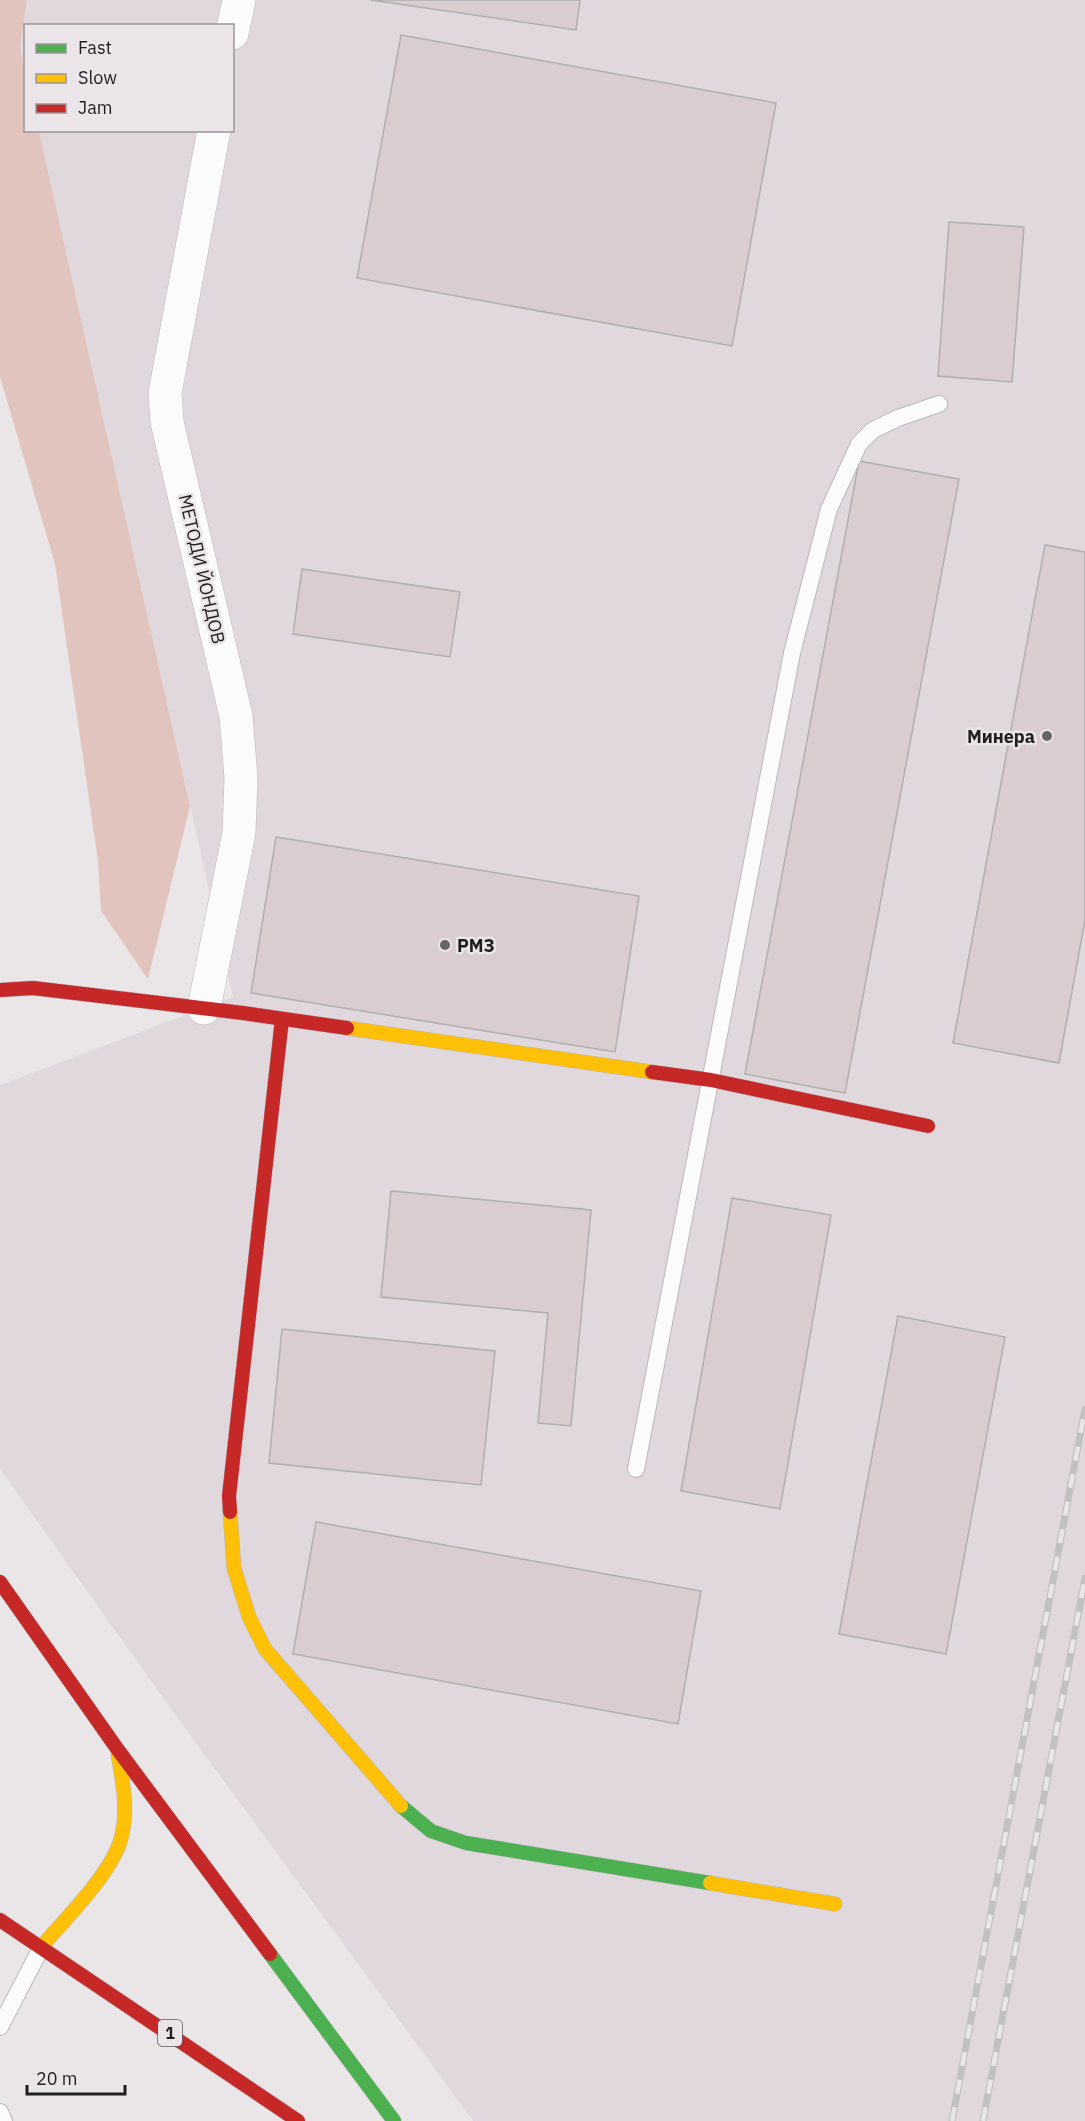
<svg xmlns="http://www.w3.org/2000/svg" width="1085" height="2121" font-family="'IBM Plex Sans',sans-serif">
<rect width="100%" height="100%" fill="#eae6e8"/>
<path fill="#e1d8de" d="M27 0H1085V2121H473L171 1709 0 1469V1085L233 997 39 131 232 130V26H26L25 73 20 48Z"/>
<path fill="#e1c4bd" d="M0 0H27L20 48 25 73 26 130 39 131 190 806 148 979 101 911 98 861 55 564 0 377Z"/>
<path fill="#dacdd0" stroke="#b1aeaf" stroke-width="1.5" d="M371 0H580L576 30Z
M401 35 776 103 732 346 357 278Z
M949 222 1024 227 1012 382 938 376Z
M859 461 959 479 845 1093 745 1074Z
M1045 545 1085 552V920L1059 1063 953 1043Z
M302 569 460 592 450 657 293 634Z
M276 837 639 896 615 1052 251 993Z
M391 1191 591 1210 571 1426 538 1423 548 1313 381 1297Z
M732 1198 831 1215 780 1509 681 1491Z
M898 1316 1005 1337 946 1654 839 1634Z
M282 1329 495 1351 481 1485 269 1463Z
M316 1522 701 1591 678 1724 293 1654Z"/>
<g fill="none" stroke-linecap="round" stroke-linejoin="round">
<g stroke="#bab7b9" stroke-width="18">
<path id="lane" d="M636 1469 792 653 829 509 859 444 873 430 898 418 939 404
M0 2027 42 1946
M0 2112 4 2121"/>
</g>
<g stroke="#bab7b9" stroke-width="34">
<path id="street" d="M232 33 239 0
M204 1008 239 833 241 778 236 716 167 422 165 393 214 130"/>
</g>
<g stroke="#bab7b9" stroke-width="15">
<path id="fast" d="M401 1806 431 1831 466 1843 710 1883
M270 1954 394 2121"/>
</g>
<g stroke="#bab7b9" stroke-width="15">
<path id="slow" d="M347 1028 652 1072
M230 1512 234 1568 249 1617 265 1649 401 1806
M710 1883 835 1904
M42 1946C66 1918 108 1877 120 1842 129 1814 123 1782 118 1754"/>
</g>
<g stroke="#bab7b9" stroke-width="15">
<path id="jam" d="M0 990 33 988 243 1013 347 1028
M652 1072 711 1080 928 1126
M230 1512 229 1496 282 1019
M0 1582 118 1750 270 1954
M0 1920 298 2121"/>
</g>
<use href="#lane" stroke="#fcfbfc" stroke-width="16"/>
<use href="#street" stroke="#fcfbfc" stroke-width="33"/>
<use href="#fast" stroke="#4caf50" stroke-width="14"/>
<use href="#slow" stroke="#ffc107" stroke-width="14"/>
<use href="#jam" stroke="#c62828" stroke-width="14"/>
<g stroke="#c2c1c2" stroke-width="7">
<path id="rail" d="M952 2121 1085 1409
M983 2121 1085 1578"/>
</g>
<use href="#rail" stroke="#ebe5e9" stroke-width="4.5" stroke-dasharray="14" stroke-linecap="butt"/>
</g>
<g fill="#676465" stroke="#ebe5e9" stroke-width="2">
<circle cx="1047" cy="736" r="6"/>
<circle cx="445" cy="945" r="6"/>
</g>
<g text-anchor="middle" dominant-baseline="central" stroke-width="5" stroke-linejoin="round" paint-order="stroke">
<rect fill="#ebe5e9" stroke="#5d5a5c" stroke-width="1.5" x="158" y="2020" width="24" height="26" rx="4.5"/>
<g font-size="16" font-weight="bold" fill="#201e1f">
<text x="170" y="2033">1</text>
</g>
<g font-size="18" fill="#201e1f" stroke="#ebe5e9">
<text transform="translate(202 569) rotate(77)">МЕТОДИ ЙОНДОВ</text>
</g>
<g font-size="18" font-weight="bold" fill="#201e1f" stroke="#ebe5e9" text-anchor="end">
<text x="1035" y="736">Минера</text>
<text x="457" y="945" text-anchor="start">РМЗ</text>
</g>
</g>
<rect x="24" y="24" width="210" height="108" fill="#ebe5e9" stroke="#9a9598" stroke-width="1.5"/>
<rect x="36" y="44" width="30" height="9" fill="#4caf50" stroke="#9a9598" stroke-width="1.5"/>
<text x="78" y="54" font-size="18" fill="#201e1f">Fast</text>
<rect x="36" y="74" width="30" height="9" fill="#ffc107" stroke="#9a9598" stroke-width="1.5"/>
<text x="78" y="84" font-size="18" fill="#201e1f">Slow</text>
<rect x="36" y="104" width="30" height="9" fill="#c62828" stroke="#9a9598" stroke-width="1.5"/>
<text x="78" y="114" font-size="18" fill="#201e1f">Jam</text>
<path d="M27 2085v9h98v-9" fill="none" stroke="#201e1f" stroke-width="3"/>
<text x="36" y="2085" font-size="18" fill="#201e1f" stroke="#ebe5e9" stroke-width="4.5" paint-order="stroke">20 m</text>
</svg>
